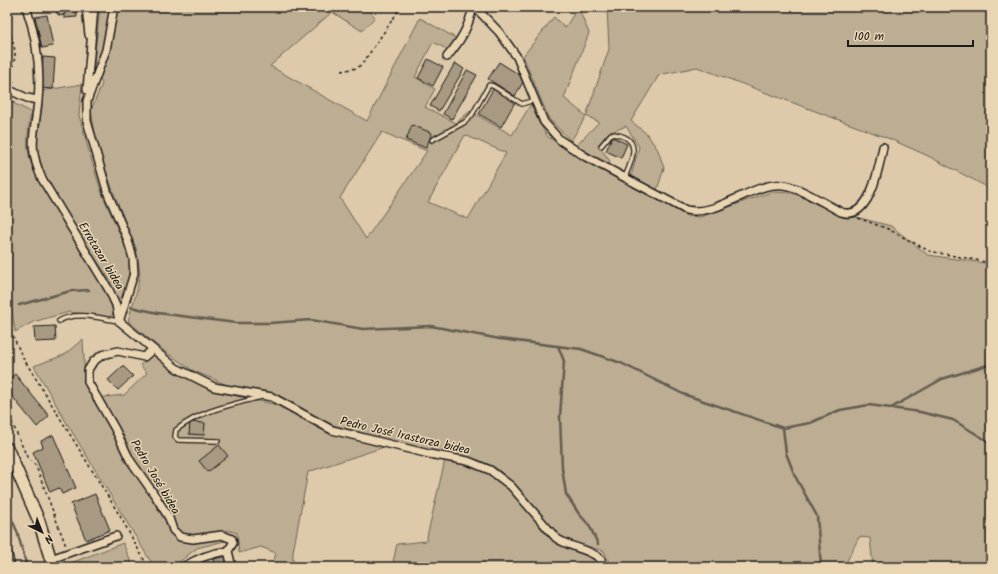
<svg xmlns="http://www.w3.org/2000/svg" width="998" height="574" font-family="Kalam,sans-serif">
<rect width="100%" height="100%" fill="#decaaa"/>
<filter id="ink" filterUnits="userSpaceOnUse"><feTurbulence type="fractalNoise" baseFrequency=".025" numOctaves="2"/><feDisplacementMap in="SourceGraphic" scale="8" xChannelSelector="R" yChannelSelector="G"/><feConvolveMatrix kernelMatrix="1 2 1 2 8 2 1 2 1" color-interpolation-filters="sRGB"/></filter>
<g filter="url(#ink)">
<path fill="#bdad92" stroke="#6c6457" fill-rule="evenodd" d="M100 7H366L375 17 362 31 332 12 270 66 367 121 420 18 461 41 454 53 433 42 415 77 435 89 425 107 456 123 470 111 512 135 531 104 538 121 548 137 687 216 700 217 771 192 793 193 846 218 856 217 891 226 928 255 991 264V567H873L870 538 859 537 844 567H605L608 561 604 551 562 539 518 487 496 468 478 460 429 451 330 424 285 399 263 391 227 385 192 370 160 348 128 321 137 290 140 272 136 248 116 199 97 146 91 110 102 84 94 61ZM382 132 427 151 366 239 340 198ZM465 135 506 153 468 219 428 202Z
M578 7 589 33 564 98 586 116 609 49 607 7H991V189L926 155 890 139 697 67 659 75 631 121 647 134 658 150 664 168 657 190 631 176 639 147 626 126 607 134 598 145 610 161 607 165 577 145 599 122 586 116 571 141 549 119 523 56 554 17 565 28Z
M82 84 79 115 88 148 101 191 130 258 128 283 123 296 119 299 115 297 109 279 72 223 40 166 36 147 40 123 41 91Z
M7 100 31 112C29 126 26 140 29 155 32 171 41 184 49 199 71 237 99 271 114 313L110 317 69 312 33 322 15 332 12 310 7 298Z
M83 339 85 381 94 400 105 397 124 395 147 373 140 365 153 355 184 376 214 391 282 406 318 428 384 447 308 472 293 552V567H272L276 553 261 547 239 553 237 533 227 530 228 540 197 548 173 567H154L66 422 34 366 64 355Z
M445 460C455 462 466 463 475 466 498 476 516 496 531 515 538 523 545 536 555 542 568 551 593 550 597 567H392L397 544 426 541Z
M123 543 133 567H69L68 564Z"/>
<g fill="none" stroke-linecap="round" stroke-linejoin="round">
<path stroke="#635c50" stroke-width="2.5" d="M19 305 71 291 89 290
M131 307 158 313 236 323H270L311 320 363 329 431 326 500 339 581 349 621 363 683 394 783 428 810 423 840 410 869 405 920 412 953 420 991 443
M558 346 564 361 560 416 562 468 566 494 579 514 589 525 598 544
M891 408 942 379 991 364
M783 428 786 453 795 476 817 516 821 567
M7 509 17 531 27 567"/>
</g>
<path fill="#a89982" stroke="#1c1c1c" d="M63 7H76L77 17 64 18Z
M47 15 53 46 42 48 35 17Z
M43 57 55 58 53 89 41 88Z
M428 59 443 67 433 86 418 78Z
M499 62 523 77V82L515 96 488 79Z
M455 63 464 69 439 111 430 106Z
M467 70 477 75 452 119 443 114Z
M493 89 515 102 501 127 479 114Z
M412 125 432 133 426 148 406 140Z
M612 137 627 144 621 158 606 151Z
M55 326 56 341 35 342 34 327Z
M123 366 133 376 118 390 108 380Z
M15 374 49 416 37 427 7 390V381Z
M190 422 205 423 204 435 189 434Z
M53 435 76 488 62 494 59 488 50 492 33 452 43 447 41 441Z
M219 445 228 456 208 472 199 461Z
M95 494 110 530 86 540 71 504Z
M227 556 229 567H215L213 559Z"/>
<g fill="none" stroke-linecap="round" stroke-linejoin="round">
<g stroke="#1c1c1c" stroke-width="6">
<path id="service" d="M432 140 465 122 472 115 489 85 493 86 522 104 534 100
M601 146 611 134C642 136 634 157 625 177
M59 321C76 311 99 318 118 321
M218 441 178 440 175 437 176 430C201 410 231 405 261 397
M7 543 13 567"/>
</g>
<g stroke="#1c1c1c" stroke-width="10">
<path id="minor" d="M26 7C37 38 41 68 38 101 35 134 27 145 42 179L109 290 116 305 119 321
M61 7V11
M86 7 89 35
M114 7 106 50 87 101V121L108 194 127 238 133 258 134 273 120 319
M475 7 499 32 517 57 544 122 560 140 586 157 686 210C720 217 751 182 783 185 800 187 825 204 841 212 870 222 879 167 883 147
M447 57C461 40 468 29 473 7
M7 89 27 98 38 100
M87 90 94 7
M119 321 176 368 214 387 272 397 332 430 429 454 468 461 490 470 511 486 556 538C570 548 588 548 601 559V567
M152 350 144 357 118 351 102 355 93 362 88 370V382L115 429 130 460 156 497 169 518 173 530 180 537 193 539 222 535 232 539 233 543 228 551C211 553 198 558 183 567
M228 551 232 567
M51 559 116 536"/>
</g>
<g stroke="#1c1c1c" stroke-width="14">
<path id="primary" d="M7 448 39 521 53 567"/>
</g>
<path stroke="#1c1c1c" stroke-width="1.5" stroke-dasharray="3 3" stroke-linecap="butt" d="M7 24C10 34 15 45 15 55 15 66 7 73 14 83
M341 71 357 68 363 63 401 7
M7 98 14 102 15 100
M858 218 888 229 929 251 991 263
M7 306 10 329 22 356 120 516 148 567
M7 411 27 457 36 466 66 546"/>
<use href="#service" stroke="#ead5b3" stroke-width="3.5"/>
<use href="#minor" stroke="#ead5b3" stroke-width="7"/>
<use href="#primary" stroke="#ead5b3" stroke-width="11"/>
</g>
</g>
<g text-anchor="middle" dominant-baseline="central" stroke-width="3" stroke-linejoin="round" paint-order="stroke">
<g font-size="12" fill="#1c1c1c" stroke="#ead5b3">
<text transform="translate(101 256) rotate(59)">Errotazar bidea</text>
<text transform="translate(405 436) rotate(13)">Pedro José Irastorza bidea</text>
<text transform="translate(155 477) rotate(59)">Pedro José bidea</text>
</g>
</g>
<rect width="998" height="574" fill="none" stroke="#ead5b3" stroke-width="24"/>
<rect x="12" y="12" width="974" height="550" fill="none" stroke="#1c1c1c" stroke-width="1.5" filter="url(#ink)"/>
<g transform="translate(42 532) rotate(137)" stroke="#ead5b3" stroke-width="3" paint-order="stroke">
<path d="M0-3L7 15L0 10L-7 15Z" fill="#1c1c1c"/>
<text y="-6" font-size="11" font-weight="bold" text-anchor="middle" fill="#1c1c1c">N</text>
</g>
<path d="M848 40v6h125v-6" fill="none" stroke="#1c1c1c" stroke-width="2"/>
<text x="854" y="40" font-size="12" fill="#1c1c1c" stroke="#ead5b3" stroke-width="3" paint-order="stroke">100 m</text>
</svg>
